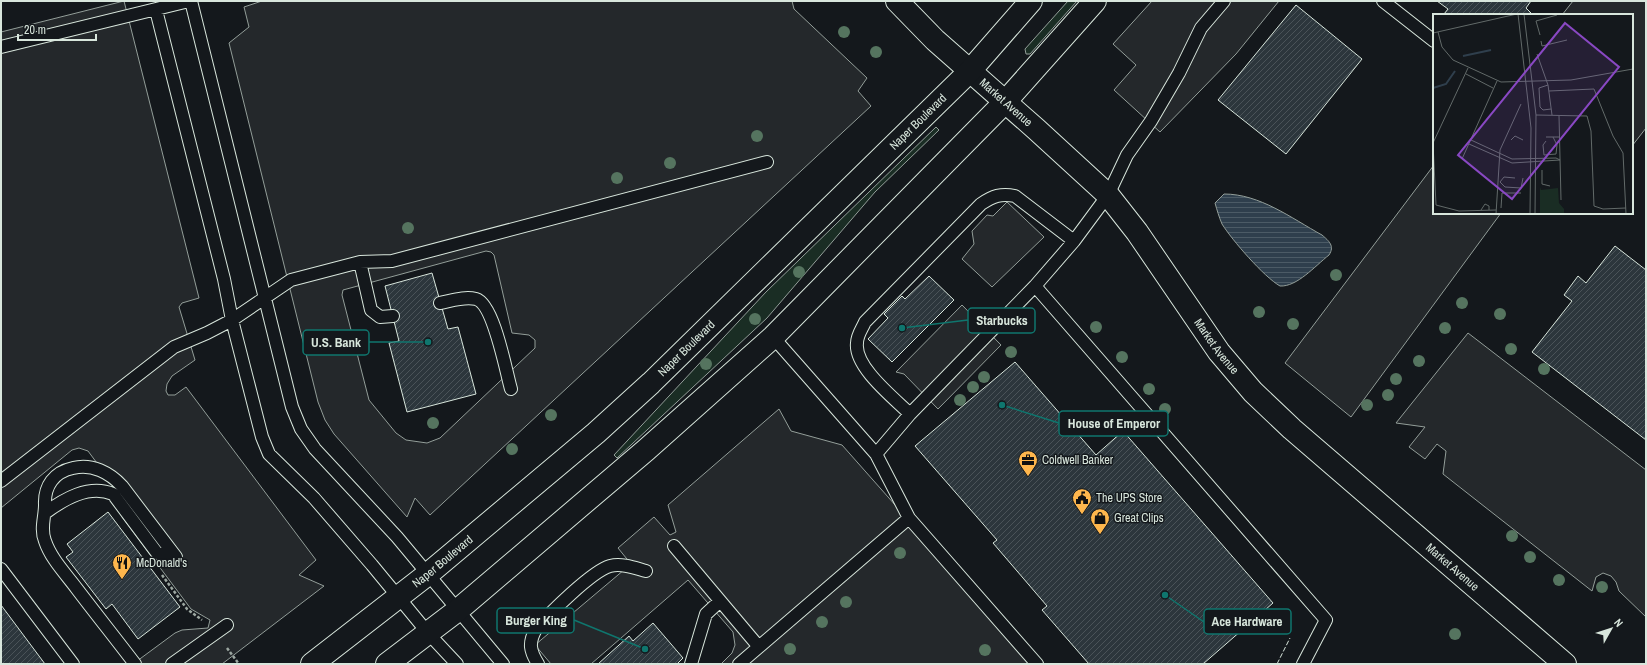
<svg xmlns="http://www.w3.org/2000/svg" width="1647" height="665" font-family="'Archivo Narrow',sans-serif">
<defs>
<pattern id="water-rules" width="6" height="5" patternUnits="userSpaceOnUse"><rect width="6" height="5" fill="#2f3f4d"/><path d="M0 2.5h6" fill="none" stroke="#4c5b66"/></pattern>
<pattern id="building-hatch" width="6" height="6" patternUnits="userSpaceOnUse"><rect width="6" height="6" fill="#2c363c"/><path d="M-1 1l2-2M0 6l6-6M5 7l2-2" fill="none" stroke="#4a5358"/></pattern>
</defs>
<rect width="100%" height="100%" fill="#14181c"/>
<path fill="#1a2d24" stroke="#939e99" d="M1068 1H1077L1030 54H1026L1025 49Z
M936 127 939 130 875 192 767 318 617 458 614 455 766 292Z"/>
<path fill="#24282b" stroke="#939e99" fill-rule="evenodd" d="M124 1 199 298 182 303 179 307 195 360 172 376 167 384 166 391 168 395H175L186 387 316 560 299 575 324 586 222 664H133L175 633 182 630 208 628 210 620 191 609 122 517 131 509 88 451 79 448 72 450 1 508V32Z
M262 1H792L794 9 867 78 858 91 871 106 430 515 415 498 407 517 334 434 325 420 318 402 229 43 249 27 244 7ZM486 251 491 252 494 255 512 333 529 335 535 340V348L440 438 427 443 406 440 396 433 369 400 342 295 343 290Z
M1152 1H1279L1236 54 1160 132 1114 90 1136 65 1113 44Z
M1573 1H1646V128L1632 146V15H1562Z
M1434 165V213H1501L1351 417 1285 363Z
M1007 202 1044 237 992 287 962 259 974 244 972 231 987 215 993 216Z
M962 305 1001 345 938 409 904 374 896 372Z
M1468 333 1646 470V617L1619 591 1616 582 1611 576 1603 573 1596 577 1592 591 1443 474 1446 451 1437 444 1425 459 1409 447 1425 427 1396 423Z
M779 409 791 431 842 445 1036 664H721L732 653 735 645 733 632 688 580 591 664H551L535 645 631 564 618 548 654 517 670 535 676 532 668 505Z"/>
<path fill="url(#water-rules)" stroke="#939e99" d="M1224 194C1260 194 1291 218 1322 235 1329 241 1335 246 1329 255 1315 266 1297 287 1280 286 1264 277 1232 240 1222 224 1219 217 1217 210 1215 203Z"/>
<path fill="url(#building-hatch)" stroke="#d8e6dc" d="M1437 1H1531L1526 8 1531 13 1529 15H1445L1444 14 1448 9Z
M1296 5 1362 59 1286 154 1218 100Z
M1615 246 1646 270V440L1532 352 1572 301 1564 295 1578 276 1586 283Z
M432 273 448 329 458 327 476 394 407 412 389 343 399 341 385 286Z
M929 276 954 300 892 362 868 339 888 318 884 314 902 296 905 299Z
M1015 362 1096 455 1123 431 1273 603 1203 664H1089L1042 610 1047 606 993 543 997 540 915 446Z
M108 512 180 607 138 639 112 604 106 609 66 557 73 552 67 544Z
M1 605 45 664H1Z
M653 623 683 658 677 664H598L629 636 633 641Z"/>
<g fill="none" stroke-linecap="round" stroke-linejoin="round">
<g stroke="#d8e6dc" stroke-width="14">
<path id="lane" d="M191 1 292 407 301 429 315 449 397 537 503 664
M1383 1 1434 41
M156 10 224 279 232 320 262 437 269 454 314 498 372 565 428 633 457 664
M1 47 189 1
M360 262 371 310 380 317 393 316
M1035 286 1326 620 1303 664
M440 303C451 301 464 296 476 299 494 304 506 372 511 389
M773 337 876 454 909 518 1037 664
M910 414C894 398 854 367 857 343 857 335 862 329 865 322L981 204C993 196 1001 193 1015 196L1074 241
M876 454 910 414 1035 286 1074 241 1108 195 1127 155 1151 121 1179 73 1201 28 1224 1
M1 481 174 347 207 333 232 320 291 280 360 262 392 261 767 162
M45 513C64 499 89 484 113 494L157 553 176 557
M674 546 759 647
M1 569 73 664
M135 664C116 639 96 614 77 589 66 574 51 559 45 541 40 529 45 517 45 505 44 486 54 472 73 468 92 463 110 473 122 486L176 557
M172 664 227 625
M538 664C530 651 528 643 536 629 549 614 592 571 610 566 622 563 635 568 646 571
M691 664 706 614 720 601
M739 664 909 518"/>
</g>
<g stroke="#d8e6dc" stroke-width="24">
<g id="street">
<path id="s1" d="M897 1 935 40 1036 129 1108 195 1137 232 1219 352 1253 392 1292 429 1565 664"/>
</g>
</g>
<g stroke="#d8e6dc" stroke-width="24">
<g id="secondary">
<path id="s2" d="M312 664 428 574 596 433 651 383 969 72 1031 1"/>
<path d="M387 664 458 610 646 450 773 337 1005 102 1095 1"/>
</g>
</g>
<path stroke="#9da8a2" stroke-width="2.5" stroke-dasharray="3 2" stroke-linecap="butt" d="M162 575 187 609 202 620
M227 648 239 664"/>
<use href="#lane" stroke="#14181c" stroke-width="12"/>
<use href="#street" stroke="#14181c" stroke-width="22"/>
<use href="#secondary" stroke="#14181c" stroke-width="22"/>
<path stroke="#d8e6dc" stroke-width="1" stroke-dasharray="5 2" stroke-linecap="butt" d="M1277 664 1290 638"/>
</g>
<g fill="#55745f">
<circle cx="844" cy="32" r="6"/>
<circle cx="876" cy="52" r="6"/>
<circle cx="757" cy="136" r="6"/>
<circle cx="670" cy="163" r="6"/>
<circle cx="617" cy="178" r="6"/>
<circle cx="408" cy="228" r="6"/>
<circle cx="799" cy="272" r="6"/>
<circle cx="1336" cy="275" r="6"/>
<circle cx="1462" cy="303" r="6"/>
<circle cx="1259" cy="312" r="6"/>
<circle cx="1500" cy="314" r="6"/>
<circle cx="755" cy="319" r="6"/>
<circle cx="1293" cy="324" r="6"/>
<circle cx="1096" cy="327" r="6"/>
<circle cx="1445" cy="328" r="6"/>
<circle cx="1511" cy="349" r="6"/>
<circle cx="1011" cy="352" r="6"/>
<circle cx="1122" cy="357" r="6"/>
<circle cx="1419" cy="361" r="6"/>
<circle cx="706" cy="364" r="6"/>
<circle cx="1544" cy="369" r="6"/>
<circle cx="984" cy="377" r="6"/>
<circle cx="1396" cy="379" r="6"/>
<circle cx="973" cy="387" r="6"/>
<circle cx="1149" cy="389" r="6"/>
<circle cx="1388" cy="395" r="6"/>
<circle cx="960" cy="400" r="6"/>
<circle cx="1367" cy="405" r="6"/>
<circle cx="1165" cy="409" r="6"/>
<circle cx="551" cy="415" r="6"/>
<circle cx="433" cy="423" r="6"/>
<circle cx="512" cy="449" r="6"/>
<circle cx="1512" cy="536" r="6"/>
<circle cx="900" cy="553" r="6"/>
<circle cx="1530" cy="557" r="6"/>
<circle cx="1559" cy="580" r="6"/>
<circle cx="1602" cy="587" r="6"/>
<circle cx="846" cy="602" r="6"/>
<circle cx="822" cy="622" r="6"/>
<circle cx="1455" cy="634" r="6"/>
<circle cx="790" cy="649" r="6"/>
<circle cx="985" cy="650" r="6"/>
</g>
<defs>
<g id="office-pin" transform="scale(1)"><path d="M0 17L-7.5 6A9.5 9.5 0 1 1 7.5 6Z" fill="#ffb74d" stroke="#14181c"/><path d="M-6-3h4V-5.5h4V-3h4V5H-6ZM-1-4.5V-3h2v-1.5ZM-6 0V1H6V0Z" fill="#111"/></g>
<g id="civic-pin" transform="scale(1)"><path d="M0 17L-7.5 6A9.5 9.5 0 1 1 7.5 6Z" fill="#ffb74d" stroke="#14181c"/><path d="M-.6-6.5H3V-4.5H.6V-3L4-1V1h2V6H-6V1h2V-1L-.6-3ZM-1.2 2.5V6h2.4V2.5Z" fill="#111"/></g>
<g id="shop-pin" transform="scale(1)"><path d="M0 17L-7.5 6A9.5 9.5 0 1 1 7.5 6Z" fill="#ffb74d" stroke="#14181c"/><path d="M-5-2.5h2.3a2.7 3.5 0 0 1 5.4 0H5L5.5 6h-11ZM-1.5-2.5h3a1.5 2.3 0 0 0-3 0Z" fill="#111"/></g>
<g id="restaurant-pin" transform="scale(1)"><path d="M0 17L-7.5 6A9.5 9.5 0 1 1 7.5 6Z" fill="#ffb74d" stroke="#14181c"/><path d="M-5-6h1v4h1v-4h1v4h1v-4h1v5L-1.5 .5V6h-2V.5L-5-1ZM5-6V6H3V1.5H1.5Q1.5-4 5-6Z" fill="#111"/></g>
</defs>
<g fill-rule="evenodd">
<use href="#office-pin" x="1028" y="460"/>
<use href="#civic-pin" x="1082" y="498"/>
<use href="#shop-pin" x="1100" y="518"/>
<use href="#restaurant-pin" x="122" y="563"/>
</g>
<g text-anchor="middle" dominant-baseline="central" stroke-width="3" stroke-linejoin="round" paint-order="stroke">
<g font-size="12" fill="#d8e6dc" stroke="#14181c">
<text stroke="none"><textPath href="#s1" startOffset="149">Market Avenue</textPath></text>
<text stroke="none"><textPath href="#s2" startOffset="814">Naper Boulevard</textPath></text>
<text stroke="none"><textPath href="#s1" startOffset="473">Market Avenue</textPath></text>
<text stroke="none"><textPath href="#s2" startOffset="490">Naper Boulevard</textPath></text>
<text stroke="none"><textPath href="#s2" startOffset="166">Naper Boulevard</textPath></text>
<text stroke="none"><textPath href="#s1" startOffset="797">Market Avenue</textPath></text>
</g>
<g font-size="12" fill="#d8e6dc" stroke="#14181c" text-anchor="start">
<text x="1042" y="460">Coldwell Banker</text>
<text x="1096" y="498">The UPS Store</text>
<text x="1114" y="518">Great Clips</text>
<text x="136" y="563">McDonald's</text>
</g>
</g>
<g transform="translate(1433 14)">
<rect width="200" height="200" fill="#14181c"/>
<path d="M107 173 108 176 125 174 126 189 131 195V199L107 200Z" fill="#1a2d24"/>
<path fill="none" stroke="#2f3f4d" stroke-width="2" d="M30 42 58 36M0 74 13 70 22 57"/>
<path fill="none" stroke="#626a69" stroke-width="1" d="M85 0 98 114 97 200M91 0 103 101 102 200M5 18 9 33 20 46 68 68 138 66 200 55M0 19 84 0M107 21 103 7 124 1M108 27 109 32 134 26M104 40 115 71 119 101M35 54 0 129 3 191 26 197 63 196M33 60 60 74M115 71 106 74 107 93 110 96 118 95M116 77 161 75 180 122 190 139 193 200M103 101 154 102 158 117 161 192 170 195 193 194M126 102 128 186M113 123H127M38 126 79 145 123 144 127 146M78 126 82 122 90 126M113 127 110 131 111 141 123 140 124 131 120 123M36 130 79 149 127 146M29 145 64 67M109 156V170L117 172M82 164 71 163 67 168 72 173 88 174 90 164M68 194 69 179H88M48 196 52 190 56 192V196M63 200 67 136 88 90"/>
<path fill="#8948c3" fill-opacity="0.15" stroke="#8948c3" stroke-width="2" d="M132 9 186 53 79 185 25 141Z"/>
<rect width="200" height="200" fill="none" stroke="#d8e6dc" stroke-width="2"/>
</g>
<path fill="none" stroke="#0f766e" stroke-width="1.5" d="M902 328L968 320M428 342L369 342M1002 405L1059 423M645 649L574 620M1165 595L1204 622"/>
<g fill="#0f766e" stroke="#14181c" stroke-width="1.5">
<circle cx="902" cy="328" r="4"/>
<circle cx="428" cy="342" r="4"/>
<circle cx="1002" cy="405" r="4"/>
<circle cx="645" cy="649" r="4"/>
<circle cx="1165" cy="595" r="4"/>
</g>
<g fill="#14181c" stroke="#0f766e" stroke-width="1.5">
<rect x="968" y="308" width="67" height="25" rx="4"/>
<rect x="303" y="330" width="66" height="25" rx="4"/>
<rect x="1059" y="411" width="109" height="25" rx="4"/>
<rect x="497" y="608" width="77" height="25" rx="4"/>
<rect x="1204" y="609" width="87" height="25" rx="4"/>
</g>
<g font-size="13" text-anchor="middle" font-weight="bold" fill="#d8e6dc">
<text x="1002" y="325">Starbucks</text>
<text x="336" y="347">U.S. Bank</text>
<text x="1114" y="428">House of Emperor</text>
<text x="536" y="625">Burger King</text>
<text x="1247" y="626">Ace Hardware</text>
</g>
<rect width="1647" height="665" fill="none" stroke="#d8e6dc" stroke-width="4"/>
<g transform="translate(1611 629) rotate(51)" stroke="#14181c" stroke-width="3" paint-order="stroke">
<path d="M0-3L7 15L0 10L-7 15Z" fill="#d8e6dc"/>
<text y="-6" font-size="11" font-weight="bold" text-anchor="middle" fill="#d8e6dc">N</text>
</g>
<path d="M18 34v6h78v-6" fill="none" stroke="#d8e6dc" stroke-width="2"/>
<text x="24" y="34" font-size="12" fill="#d8e6dc" stroke="#14181c" stroke-width="3" paint-order="stroke">20 m</text>
</svg>
